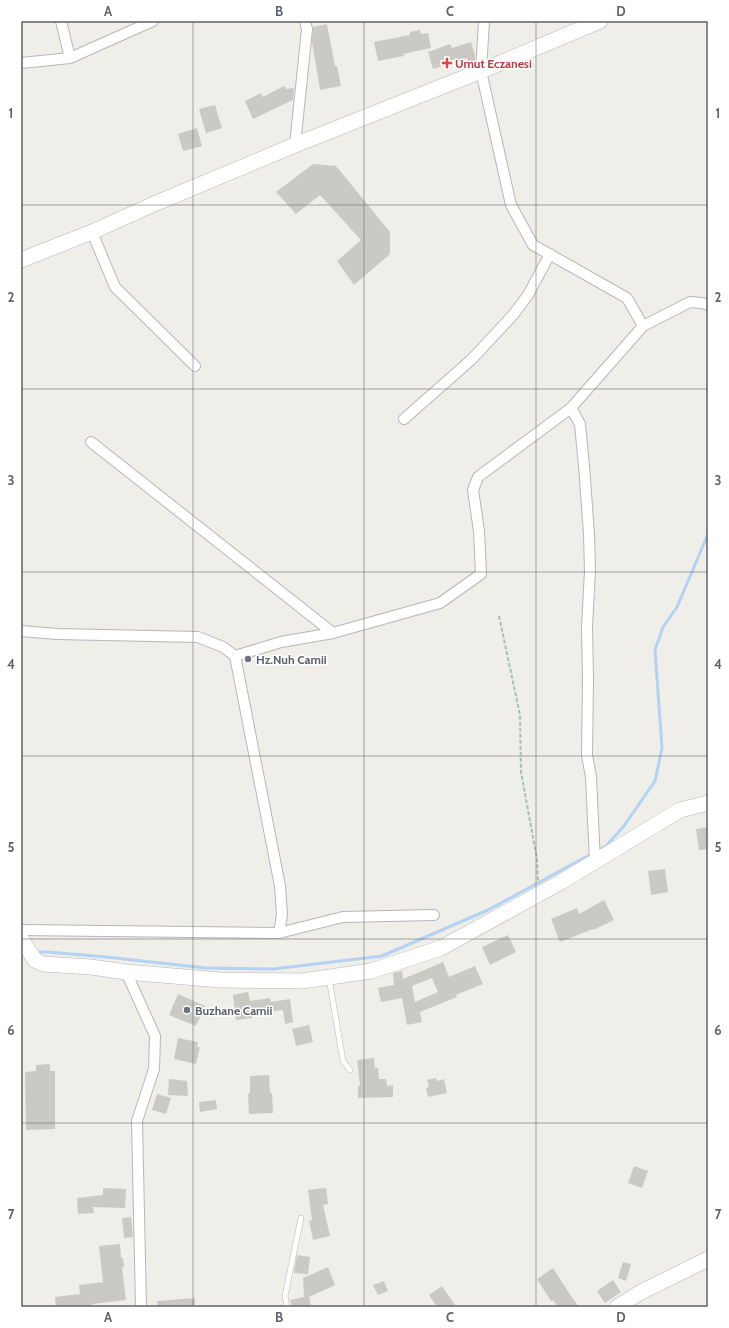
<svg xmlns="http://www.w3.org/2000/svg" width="729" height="1328" font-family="Cabin,sans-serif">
<rect width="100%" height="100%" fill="#efeee8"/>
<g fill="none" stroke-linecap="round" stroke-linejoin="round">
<path stroke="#b3d2f4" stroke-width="3" d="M35 952H48L106 957 206 968 273 969 382 956 488 910 606 846 624 826 655 781 662 748 655 650 663 627 677 607 708 534"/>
</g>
<path fill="#cbc9c4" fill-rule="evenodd" d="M327 24 335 66H337L341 86 320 90 312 42 313 27Z
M420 30 421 34 428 33 431 48 403 54 404 56 378 61 374 42 410 35V32Z
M471 42 475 55V63L469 65 467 58 433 69 428 52 450 44 452 48Z
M284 86 286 89 294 88 293 100 253 119 245 101 261 93 263 97Z
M215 105 222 128 206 133 199 109Z
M197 128 202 146 183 151 178 134Z
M313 164 336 166 390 232V254L354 285 337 261 361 240 320 195 296 214 276 192Z
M708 827V849L699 850 696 829Z
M665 869 668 892 651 895 648 871Z
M604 900 614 920 593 930V929L560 942 551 919 577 908 579 914Z
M508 935 516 952 490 965 482 947Z
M443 962 449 977 475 966 483 984 456 995 457 997 420 1012 422 1022 407 1025 402 998 381 1002 378 988 394 985 393 973 402 971 403 979ZM432 978 438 992 415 1002 412 986Z
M248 992 250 1001 270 998 271 1002 290 999 293 1022 285 1024 283 1010 252 1014V1018L236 1020 233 995Z
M178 994 205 1006 196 1026 169 1015Z
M309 1025 313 1042 296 1046 292 1029Z
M178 1038 198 1042 197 1047H200L196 1064 174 1059Z
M374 1058 375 1068H378L379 1079H386L387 1086 393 1085V1097L358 1098V1086H360L357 1060Z
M50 1064V1071H55V1129L26 1130 25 1072 36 1071V1065Z
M269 1075 270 1093H272L273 1113 249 1114 248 1094H250V1076Z
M436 1078 437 1081 444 1079 447 1093 428 1097 426 1088 429 1087 427 1080Z
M169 1079 187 1081 188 1096 168 1095Z
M157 1094 171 1098 166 1114 152 1110Z
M216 1100 217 1109 200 1112 199 1102Z
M634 1166 648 1171 642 1188 628 1183Z
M103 1188 126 1189 125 1208 93 1207 94 1213 78 1214 77 1198 103 1195Z
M326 1188 328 1204 323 1205 330 1236 313 1240 309 1221 312 1220 308 1190Z
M131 1217 133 1237 124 1238 122 1218Z
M120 1244 121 1258H123L124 1267H122L126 1300 92 1304V1307H56L55 1297 80 1294 79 1285 103 1282 99 1246Z
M297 1255 310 1257 308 1274 294 1273Z
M623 1262 631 1264 626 1281 618 1278Z
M328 1267 335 1285 309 1297 311 1307H292L290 1300 304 1297 303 1278Z
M553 1268 571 1296 579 1307H558L553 1300 551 1301 537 1279Z
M613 1280 621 1292 605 1303 597 1291Z
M384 1281 388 1291 378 1295 373 1285Z
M442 1286 453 1302 456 1307H437L429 1295Z
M195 1298V1306L193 1307H158L157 1301Z"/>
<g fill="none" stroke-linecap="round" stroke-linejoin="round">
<g stroke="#b5b7ba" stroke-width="6">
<path id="lane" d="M329 978 343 1061 350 1070
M287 1307 285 1296 301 1218"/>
</g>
<g stroke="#b5b7ba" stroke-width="12">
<path id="street" d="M61 21 70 58
M484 21 481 71 511 205 533 245 627 298 643 326
M21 63 70 58 153 21
M295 145 307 29 305 21
M92 232 115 287 195 366
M571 408 580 424 584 466 589 534 590 571 587 627 588 680 587 755 591 777 595 862
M404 419 472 359 513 315 528 295 550 254
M91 442 333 633
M21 631 57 634 198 637 223 647 235 656
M21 930 279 933 282 915 280 886 235 656 281 642 333 633 440 603 481 574 479 531 473 490 478 477 571 408 643 326 690 302 702 303 708 305
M279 933 343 917 434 915
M126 972 155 1036 154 1069 137 1121 141 1307"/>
</g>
<g stroke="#b4b6ba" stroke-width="16">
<path id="secondary" d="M21 260 92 232 154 204 295 145 481 71 600 21
M21 939 35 960 43 964 91 967 126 972 220 980 302 981 371 971 441 948 561 882 680 810 708 803
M617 1307 641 1292 708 1259"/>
</g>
<path stroke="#a2c3ae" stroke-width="2" stroke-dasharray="4 2" stroke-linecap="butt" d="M499 616 520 715 521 772 537 859 538 881"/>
<use href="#lane" stroke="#fff" stroke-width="5"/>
<use href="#street" stroke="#fff" stroke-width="10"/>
<use href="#secondary" stroke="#fff" stroke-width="15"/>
</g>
<path fill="none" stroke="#5f6266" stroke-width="1" stroke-opacity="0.55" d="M193 21V1307M364 21V1307M536 21V1307M21 205H708M21 389H708M21 572H708M21 756H708M21 939H708M21 1123H708"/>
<path fill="#e0444e" stroke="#fff" stroke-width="1.5" d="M445 57h4v4h4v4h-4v4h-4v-4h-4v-4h4z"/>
<g fill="#6b7280" stroke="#fff" stroke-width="1.5">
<circle cx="248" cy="659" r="4"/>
<circle cx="187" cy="1010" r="4"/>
</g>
<g text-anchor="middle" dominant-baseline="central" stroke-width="3" stroke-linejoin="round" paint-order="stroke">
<g font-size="12" font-weight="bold" fill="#be3a42" stroke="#fff" text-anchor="start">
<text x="455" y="63">Umut Eczanesi</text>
</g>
<g font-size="12" font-weight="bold" fill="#5b616d" stroke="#fff" text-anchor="start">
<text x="256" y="659">Hz.Nuh Camii</text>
<text x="195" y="1010">Buzhane Camii</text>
</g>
</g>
<rect width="729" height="1328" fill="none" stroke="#ffffff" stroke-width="44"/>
<rect x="22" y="22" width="685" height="1284" fill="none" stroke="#5f6266" stroke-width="1.5"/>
<g font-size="13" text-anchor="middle" font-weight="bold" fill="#5f6266">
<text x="108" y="16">A</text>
<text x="279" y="16">B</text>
<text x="450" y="16">C</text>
<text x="621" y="16">D</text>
<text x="11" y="118">1</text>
<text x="718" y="118">1</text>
<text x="11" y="302">2</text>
<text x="718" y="302">2</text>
<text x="11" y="485">3</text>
<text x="718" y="485">3</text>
<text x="11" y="669">4</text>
<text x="718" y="669">4</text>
<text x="11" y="852">5</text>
<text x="718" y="852">5</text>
<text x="11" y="1035">6</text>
<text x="718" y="1035">6</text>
<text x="11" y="1219">7</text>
<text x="718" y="1219">7</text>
<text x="108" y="1322">A</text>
<text x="279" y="1322">B</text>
<text x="450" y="1322">C</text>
<text x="621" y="1322">D</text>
</g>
</svg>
